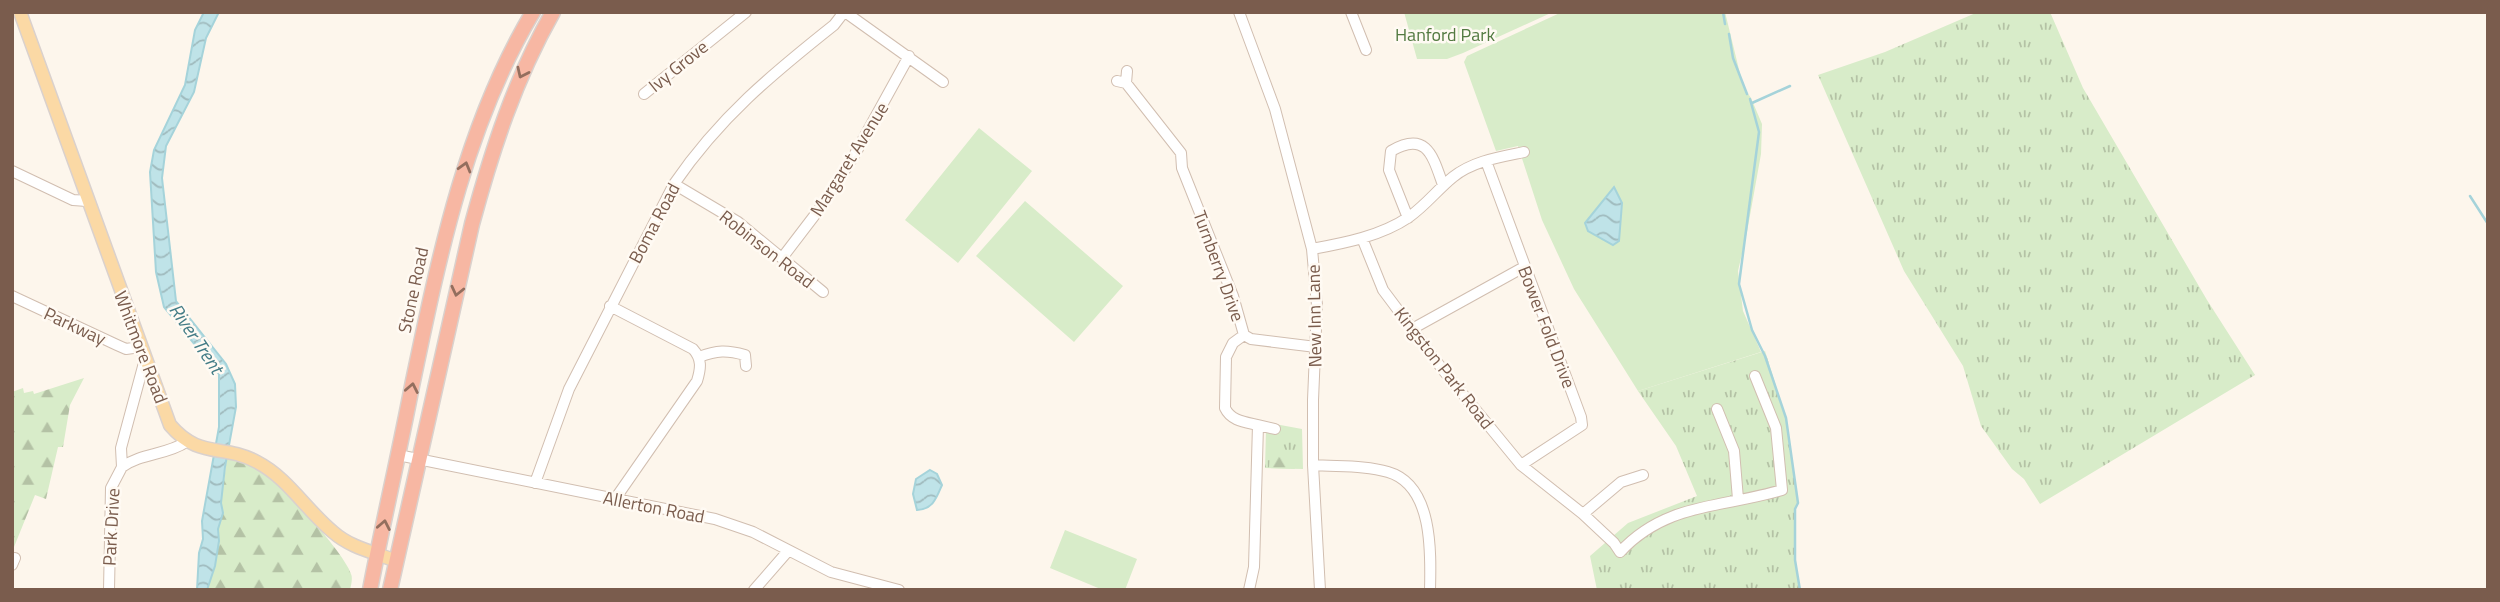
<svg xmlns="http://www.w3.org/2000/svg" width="2500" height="602" font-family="'Titillium Web',sans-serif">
<defs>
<pattern id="grass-tufts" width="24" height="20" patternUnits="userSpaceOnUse" patternTransform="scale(1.75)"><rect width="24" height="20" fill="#d8ecc9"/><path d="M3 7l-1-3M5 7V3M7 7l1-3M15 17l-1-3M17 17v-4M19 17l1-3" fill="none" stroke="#b4c2a5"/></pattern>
<pattern id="forest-firs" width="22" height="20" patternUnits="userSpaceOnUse" patternTransform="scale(1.75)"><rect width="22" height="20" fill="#d8ecc9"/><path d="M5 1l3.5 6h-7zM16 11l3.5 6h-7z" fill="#b4c2a5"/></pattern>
<pattern id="water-waves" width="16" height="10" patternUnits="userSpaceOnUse" patternTransform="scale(1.75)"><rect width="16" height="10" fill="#bfe3e8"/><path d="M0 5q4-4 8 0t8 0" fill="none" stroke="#a0bbbe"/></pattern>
</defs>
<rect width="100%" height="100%" fill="#fdf6ec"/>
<path fill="url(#grass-tufts)" d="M1978 12H2050L2083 88 2207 300 2255 375 2040 504 2024 479 2012 469 1981 426 1963 366 1904 271 1818 75 1885 52Z
M1765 351 1786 418 1798 503 1795 509V560L1800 590H1597L1590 556 1628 523 1697 496 1676 446 1638 391Z
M1275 424 1302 429 1303 469 1265 468 1266 430Z"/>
<path fill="url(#forest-firs)" d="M84 378 70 405 63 447H58L46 499 35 495 12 552V392L23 388 24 393 33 391 34 394Z
M1283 448 1293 455 1295 469 1269 468 1270 456 1275 449Z
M227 458C240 462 255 466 267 475 285 488 345 554 351 574 353 578 351 585 350 590H207L218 549V529L223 513 221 503Z"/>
<path fill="#d8ecc9" d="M1404 12H1553L1463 53 1447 59H1417Z
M1562 12H1725L1743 86 1751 98 1762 124 1761 154 1747 232 1738 271 1743 311 1761 352 1638 391 1574 289 1542 220 1518 146 1496 151 1464 62 1467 56Z
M979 128 1032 171 958 263 905 220Z
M1025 201 1123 286 1074 342 976 256Z
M1065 530 1137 559 1125 590H1103L1050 568Z"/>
<path fill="url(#water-waves)" stroke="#a5d3da" stroke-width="2" d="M204 12H219L206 38 194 92 166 146 162 178 176 301 226 364 235 384 236 407 225 467 221 503 223 513 218 529 219 541 215 566 207 590H197L199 553 203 539 202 521 219 427V374L164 307 156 272 150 172 154 150 185 85 195 30Z
M1614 187 1622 203 1619 241 1613 245 1588 231 1585 223Z
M930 470 937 474 942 485C936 499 933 509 917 510L913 494 916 479Z"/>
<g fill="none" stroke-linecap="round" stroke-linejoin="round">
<path stroke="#a5d3da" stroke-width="2.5" d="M1723 12 1725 24
M1729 34 1733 58 1747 94
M1750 99 1759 132 1739 284 1752 330 1765 356 1786 418 1798 503 1795 509V560L1800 590
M1752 103 1790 86
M2470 196 2488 224"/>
<g stroke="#d1beb0" stroke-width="12">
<path id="minor" d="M845 12 943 82
M1239 12 1275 109 1312 249 1317 305 1313 400V465L1320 590
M1351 12 1366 50
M1117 81 1126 83 1181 153 1182 168 1233 296 1244 335 1251 339 1316 347
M1126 83 1127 71
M644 94 746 12
M1486 161 1581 417 1582 425 1521 465
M12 171 73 200 87 201
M674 184 738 222 823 292
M1408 218 1389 170 1391 151C1427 130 1433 157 1443 185
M1362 238 1383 290 1443 370 1521 465 1583 514 1614 543 1620 552C1666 502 1723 508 1782 490L1776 428 1755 376
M1312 249C1345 243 1381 236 1409 217 1426 205 1438 189 1453 177 1473 161 1500 157 1524 152
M782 258 824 203 855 154 909 56
M12 296 117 345 126 349 140 347
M610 306 693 349C702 359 701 368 697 381L615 499
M1412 329 1524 267
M1244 335 1233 343 1226 357 1225 408C1231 421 1245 422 1258 425L1254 567 1249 590
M699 357C717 350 727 350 745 355L746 366
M1717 409 1734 451 1738 499
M1258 425 1275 429
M398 455 715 519 753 532 831 572 899 590
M1313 465C1337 467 1365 465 1388 472 1433 485 1431 552 1430 590
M122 467C141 453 167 455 186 442
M535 483 569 389 674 184C720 117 771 75 834 25L844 12
M1583 514 1621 482 1643 475
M12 565 15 558
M109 590 111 488 122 467 121 448 145 359
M754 590 788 551"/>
</g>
<g stroke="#dad1cd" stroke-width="15">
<path id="major" d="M20 12 170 425C200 460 222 443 257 462 288 478 306 510 333 532 351 548 374 552 396 561"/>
</g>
<g stroke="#dad1cd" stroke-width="17">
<path id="highway" d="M370 590C383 522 399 454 412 386 439 257 465 126 533 12
M390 590 472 224C492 150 515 79 553 12"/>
</g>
<use href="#minor" stroke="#fff" stroke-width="10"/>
<use href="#major" stroke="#fbd9a5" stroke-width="12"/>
<use href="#highway" stroke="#f7b7a3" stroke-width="14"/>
</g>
<defs><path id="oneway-chevron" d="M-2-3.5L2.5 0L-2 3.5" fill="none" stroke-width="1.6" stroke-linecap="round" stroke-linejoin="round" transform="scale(1.75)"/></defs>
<g stroke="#936e5e">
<use href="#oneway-chevron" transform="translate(522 73) rotate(115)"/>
<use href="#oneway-chevron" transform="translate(465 167) rotate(-74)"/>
<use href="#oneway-chevron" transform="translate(457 291) rotate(103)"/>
<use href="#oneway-chevron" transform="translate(412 388) rotate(-79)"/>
<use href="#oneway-chevron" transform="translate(384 525) rotate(-79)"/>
</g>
<g text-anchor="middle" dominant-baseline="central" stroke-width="5" stroke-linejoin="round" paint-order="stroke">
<g font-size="18" fill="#537a41" stroke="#fffaf3">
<text x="1445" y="34">Hanford Park</text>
</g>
<g font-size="18" fill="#7a5c4d" stroke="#fffaf3">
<text transform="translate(678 66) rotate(-39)">Ivy Grove</text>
<text transform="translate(849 159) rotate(-58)">Margaret Avenue</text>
<text transform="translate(654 223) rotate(-62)">Boma Road</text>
<text transform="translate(767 249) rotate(38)">Robinson Road</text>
<text transform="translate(1219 266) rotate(70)">Turnberry Drive</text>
<text transform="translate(413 290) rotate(-78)">Stone Road</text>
<text transform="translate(1314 316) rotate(-91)">New Inn Lane</text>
<text transform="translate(75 326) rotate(25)">Parkway</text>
<text transform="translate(1547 327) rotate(69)">Bower Fold Drive</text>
<text transform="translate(141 347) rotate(69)">Whitmore Road</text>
<text transform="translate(1444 368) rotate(52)">Kingston Park Road</text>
<text transform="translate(654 507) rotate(11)">Allerton Road</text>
<text transform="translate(111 527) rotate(-87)">Park Drive</text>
</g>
<g font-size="19" font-style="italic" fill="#437c86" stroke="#fffaf3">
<text transform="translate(197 338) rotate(56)">River Trent</text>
</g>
</g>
<rect width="2500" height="602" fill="none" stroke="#7a5c4d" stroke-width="28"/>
</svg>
